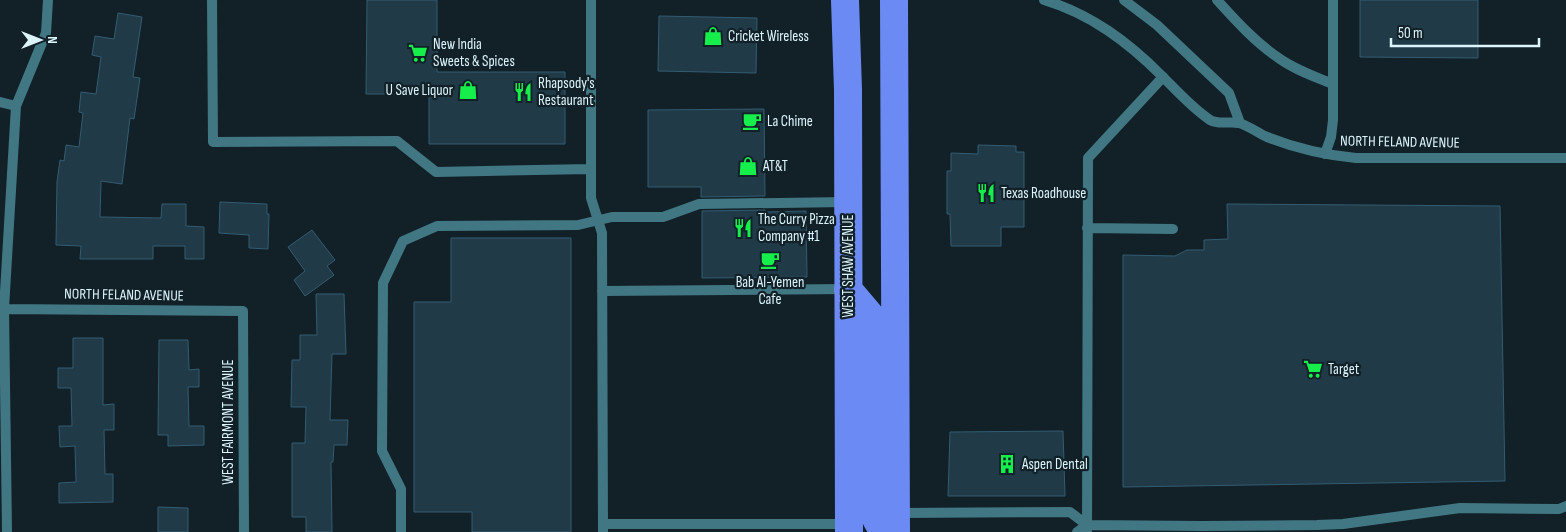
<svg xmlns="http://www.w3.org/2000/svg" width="1566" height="532" font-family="'Sofia Sans Condensed',sans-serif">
<rect width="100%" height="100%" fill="#122128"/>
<path fill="#203a48" stroke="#335c72" d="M367 0H437V72H565V144H429V94H366Z
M1360 0H1478V58L1360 57Z
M118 13 142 17 133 77 140 78 134 119 130 118 122 184 101 181 100 217 161 218 162 204H186V226L204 227V259H185V246H153V259H80L81 246 56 245 57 182 60 160 64 161 66 145 79 147 83 113 79 112 81 92 96 94 101 57 92 55 95 36 114 39Z
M659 16 757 18 756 73 658 71Z
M764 109 765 196 701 197V187H648V110Z
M978 145 1016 146V152H1024V227H1001V246H951L950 214H947V171H951V153L978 154Z
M220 202 267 204V214H269L268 249 249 248V235L219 233Z
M1227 204 1500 206 1505 481 1123 487V255L1175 256 1187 250H1204V240L1228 239Z
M765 210V212L806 211 807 277 702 278V211Z
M312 230 335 260 327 266 334 275 305 296 294 280 305 271 288 247Z
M451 238H571V532H472V512H414V302H451Z
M316 294H344L346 354H332L330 420H348L347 445H334L333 462H331L332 532H306V517H292V443H305L306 407H291L292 360H300V335H317Z
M73 338H103V405L114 404V430H104L105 474H113V502L59 503V483L76 482 75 446 60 447 59 426H72L71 388H58V368H73Z
M159 340H188L189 370 199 369V387H188L189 426H204V445L168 446V435H158Z
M1063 431 1065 496H948L950 432Z
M158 507 188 508V532H158Z"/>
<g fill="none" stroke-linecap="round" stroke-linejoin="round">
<path stroke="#417783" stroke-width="10" d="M212 0 213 142 397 141 436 172 590 169
M591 0V198L602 233 603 532
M1217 0C1236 21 1256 43 1280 59 1296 70 1315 77 1333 84
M1325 154 1331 137 1333 120V0
M1087 228 1173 229
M602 291 847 289
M897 513 1070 512 1087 525
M603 524H847
M1087 531 1088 158 1163 77
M401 532V489L382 451 383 283 403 241 437 226 578 225 612 217H663L699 204 847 202
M1077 532 1087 525 1202 526 1317 525 1343 524 1460 508 1559 509 1566 506"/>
<path stroke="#417783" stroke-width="10" d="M1044 0C1091 14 1128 42 1162 76 1177 91 1192 108 1210 120 1218 125 1230 121 1239 123 1249 126 1258 133 1267 137 1297 149 1323 155 1356 158H1566
M1124 0 1157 25 1229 93 1240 123
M0 102 16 106
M4 309 243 311 244 532
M7 532 4 309 16 106 46 33 48 0"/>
<path stroke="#6b8af4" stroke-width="28" d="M845 0 848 90 849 532
M894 0 896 532
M848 289 870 315 872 507C875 518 878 525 886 532"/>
</g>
<defs>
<g id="shop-bare" transform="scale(1.5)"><path d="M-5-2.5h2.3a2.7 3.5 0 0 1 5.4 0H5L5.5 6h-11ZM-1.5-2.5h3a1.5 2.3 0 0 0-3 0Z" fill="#16ee4c" stroke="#122128" stroke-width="2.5" paint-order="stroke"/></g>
<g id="supermarket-bare" transform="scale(1.5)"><path d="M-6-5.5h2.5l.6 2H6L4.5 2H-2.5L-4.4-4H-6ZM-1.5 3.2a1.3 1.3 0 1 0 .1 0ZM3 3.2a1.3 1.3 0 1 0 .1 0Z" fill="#16ee4c" stroke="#122128" stroke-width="2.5" paint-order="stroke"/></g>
<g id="restaurant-bare" transform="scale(1.5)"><path d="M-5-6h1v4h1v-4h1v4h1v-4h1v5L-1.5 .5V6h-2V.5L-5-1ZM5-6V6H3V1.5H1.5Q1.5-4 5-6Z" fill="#16ee4c" stroke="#122128" stroke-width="2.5" paint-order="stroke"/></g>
<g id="cafe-bare" transform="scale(1.5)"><path d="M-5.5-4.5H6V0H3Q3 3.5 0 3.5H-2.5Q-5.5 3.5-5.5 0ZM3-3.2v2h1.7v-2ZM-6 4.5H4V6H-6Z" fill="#16ee4c" stroke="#122128" stroke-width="2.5" paint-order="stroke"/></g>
<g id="building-bare" transform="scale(1.5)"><path d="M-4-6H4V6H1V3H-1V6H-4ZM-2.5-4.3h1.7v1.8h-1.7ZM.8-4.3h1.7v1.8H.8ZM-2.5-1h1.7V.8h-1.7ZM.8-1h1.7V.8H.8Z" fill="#16ee4c" stroke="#122128" stroke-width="2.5" paint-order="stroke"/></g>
</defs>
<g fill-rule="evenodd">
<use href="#shop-bare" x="713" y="36"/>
<use href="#supermarket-bare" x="418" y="53"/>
<use href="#shop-bare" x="468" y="90"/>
<use href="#restaurant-bare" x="523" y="92"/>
<use href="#cafe-bare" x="752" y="121"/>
<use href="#shop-bare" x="748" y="166"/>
<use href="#restaurant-bare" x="986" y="193"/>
<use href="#restaurant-bare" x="743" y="228"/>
<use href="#cafe-bare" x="770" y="260"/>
<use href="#supermarket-bare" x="1313" y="369"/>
<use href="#building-bare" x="1007" y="464"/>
</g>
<g text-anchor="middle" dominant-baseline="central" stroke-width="4.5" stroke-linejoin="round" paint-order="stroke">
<g font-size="15" fill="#dcf4fc" stroke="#122128" text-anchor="start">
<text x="728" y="36">Cricket Wireless</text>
<text x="433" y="44">New India<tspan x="433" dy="17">Sweets &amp; Spices</tspan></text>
<text x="538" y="83">Rhapsody's<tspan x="538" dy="17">Restaurant</tspan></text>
<text x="453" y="90" text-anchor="end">U Save Liquor</text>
<text x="767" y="121">La Chime</text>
<text x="763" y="166">AT&amp;T</text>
<text x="1001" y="193">Texas Roadhouse</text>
<text x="758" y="219">The Curry Pizza<tspan x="758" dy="17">Company #1</tspan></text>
<text x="770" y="282" text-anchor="middle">Bab Al-Yemen<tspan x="770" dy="17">Cafe</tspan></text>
<text x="1328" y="369">Target</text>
<text x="1022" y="464">Aspen Dental</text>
</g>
<g font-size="15" fill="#dcf4fc" stroke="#122128">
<text transform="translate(1400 142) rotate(1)">NORTH FELAND AVENUE</text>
<text transform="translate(848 266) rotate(-90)">WEST SHAW AVENUE</text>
<text transform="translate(124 295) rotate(1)">NORTH FELAND AVENUE</text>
<text transform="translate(228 422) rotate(-90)">WEST FAIRMONT AVENUE</text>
</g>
</g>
<g transform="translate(40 40) rotate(90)" stroke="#122128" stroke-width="4" paint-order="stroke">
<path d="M0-4L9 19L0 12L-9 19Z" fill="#dcf4fc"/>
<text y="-8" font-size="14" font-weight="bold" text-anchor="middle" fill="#dcf4fc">N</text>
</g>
<path d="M1391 38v8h148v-8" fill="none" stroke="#dcf4fc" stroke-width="2.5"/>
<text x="1398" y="38" font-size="15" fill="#dcf4fc" stroke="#122128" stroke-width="4" paint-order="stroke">50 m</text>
</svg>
